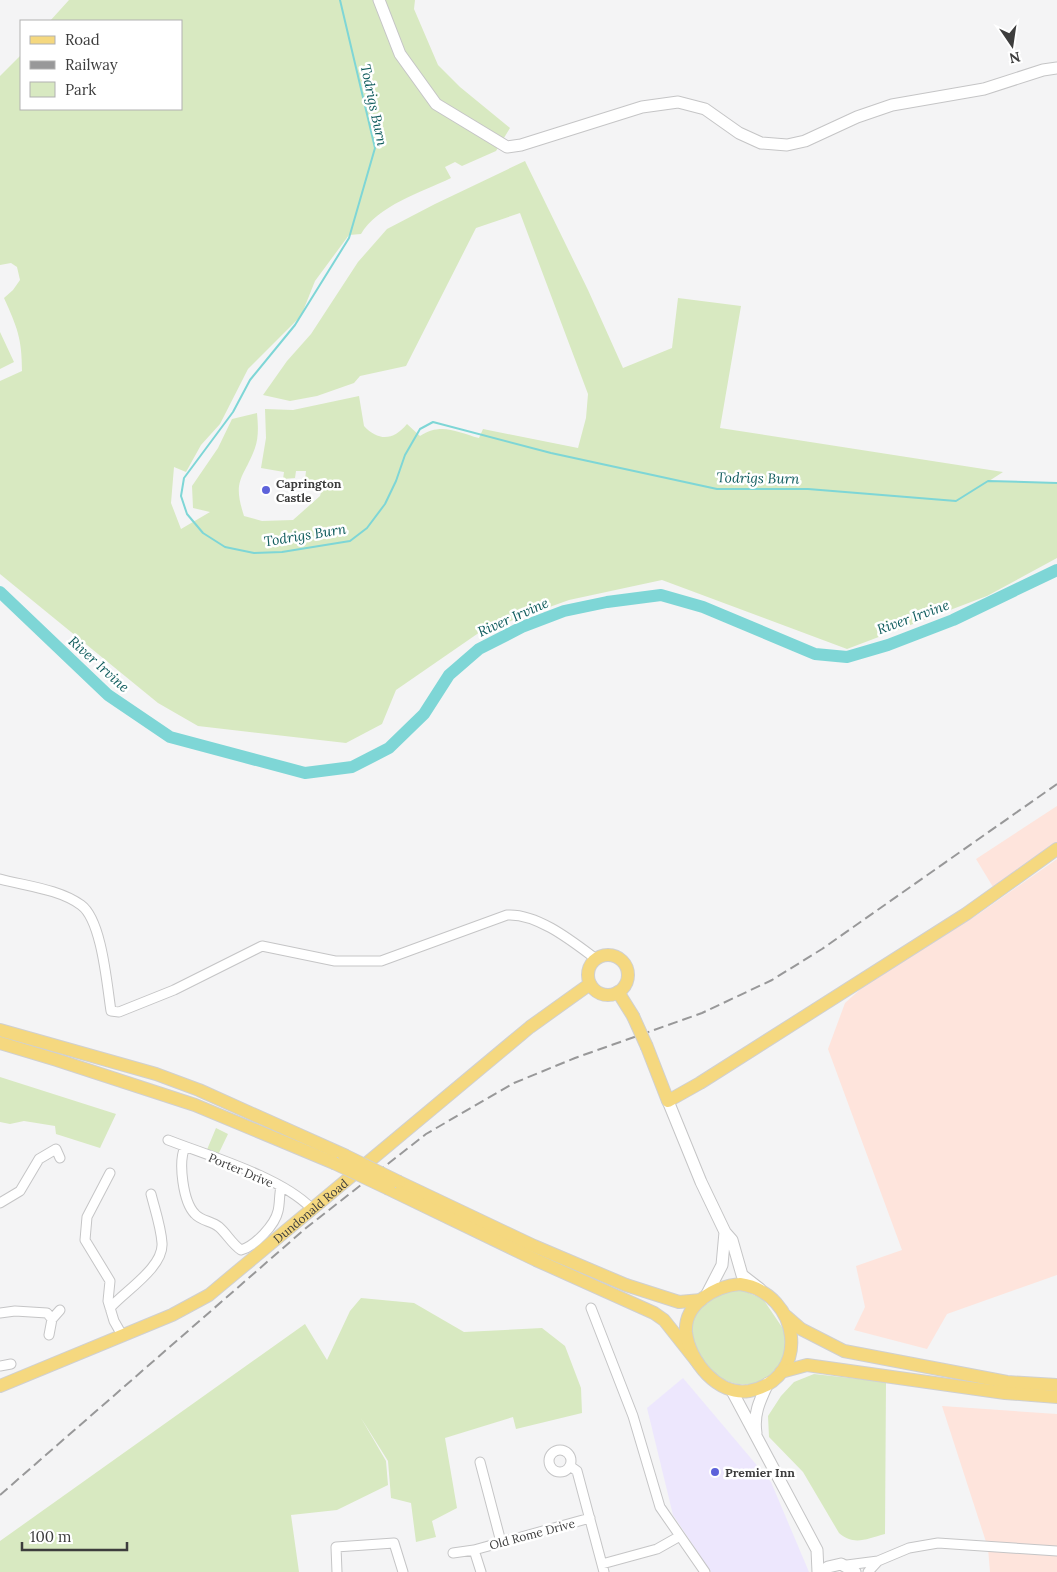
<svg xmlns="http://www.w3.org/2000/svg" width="1057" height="1572" font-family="Lora,serif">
<rect width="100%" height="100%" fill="#f4f4f5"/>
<path fill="#ede7fd" d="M683 1378 771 1482 809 1572H711L673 1515 647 1408Z"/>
<path fill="#fee4dc" d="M1057 806V845L993 887 976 859Z
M1057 859V1275L947 1314 927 1349 854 1330 865 1307 856 1266 902 1250 828 1049 845 1003 864 986 980 913Z
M942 1406 1057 1414V1572H990L988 1548Z"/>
<path fill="#d8e9c1" d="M69 0H415L414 9 438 65 460 87 510 128 496 151 462 166 455 162 445 167 451 178C422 192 377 206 361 234L349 235 315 281 301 316 248 369 220 424 201 445 186 472 174 467 171 503 181 529 210 512 193 508 192 486 218 448 232 419 257 413C258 424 259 437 255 448 243 480 232 479 244 516L262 521 293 520 320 496 324 482 305 480 306 471H296L295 478 283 479 284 472 261 468 266 438 265 409 293 410 359 396 364 426C379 442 394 440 407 424L420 436C441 422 457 432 479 438L483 429 578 448 586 418 588 394 520 213 476 228 406 366 360 376 354 383 317 396 290 401 263 395 287 361 311 334 358 262 387 229 435 204 525 161 588 290 623 368 672 348 678 298 741 306 720 428 1003 472 989 481 1057 483V558L987 596 847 649 662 580 569 600 480 632 396 690 382 724 346 743 198 726 158 703 0 574V381L22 371C22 338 17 327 4 298L13 290 20 280 17 267 11 263 0 265V76L21 55V109H181V21H50Z
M0 332 14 362 0 369Z
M0 1077 116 1114 100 1148 56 1134 55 1126 24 1121 10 1124 0 1122Z
M216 1128 228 1134 217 1157 206 1152Z
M744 1291 763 1299 788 1336C786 1344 786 1355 782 1363 779 1370 770 1378 763 1381 734 1394 700 1371 691 1341 685 1323 705 1299 721 1293 728 1290 737 1291 744 1291Z
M361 1298 414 1303 464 1332 542 1328 565 1346 581 1388 582 1413 516 1429 513 1417 445 1438 457 1508 432 1521 436 1537 416 1542 411 1503 391 1498 388 1461 361 1418 386 1461 388 1485 337 1510 291 1515 299 1572H0V1541L305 1324 327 1360 350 1311Z
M814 1374 886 1382 885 1534C866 1539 854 1546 839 1533L803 1472 769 1437 768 1416 781 1396 794 1382Z"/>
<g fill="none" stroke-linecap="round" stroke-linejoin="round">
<path stroke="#7ed6d6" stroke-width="2" d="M340 0 375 148 349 238 295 325 250 380 233 412 184 478 181 496 187 514 203 533 225 547 254 553 282 552 350 541 367 528 385 504 396 481 405 455 420 429 433 422 551 453 717 489H808L956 501 988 481 1057 483"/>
<path stroke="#7ed6d6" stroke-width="12" d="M0 592 108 695 170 737 305 773 352 767 389 748 424 714 449 675 479 649 522 627 564 611 607 602 661 595 703 607 815 654 847 657 888 645 953 620 1057 570"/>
<g stroke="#c5c5c6" stroke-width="11">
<path id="street" d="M0 879C26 886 59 889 81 905 102 920 107 986 111 1011L119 1012 174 990 262 946 335 961H381L507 915C537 913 572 941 596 959
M168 1140C209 1156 281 1177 311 1208
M185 1147C178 1162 183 1202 195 1214 201 1221 212 1221 219 1227 227 1234 232 1244 241 1250 255 1246 275 1225 278 1211 280 1203 279 1195 281 1187
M110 1173 87 1217 85 1240 110 1281 108 1301 114 1321 122 1335
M0 1203 20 1191 39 1159 56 1149 60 1158
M110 1308C125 1291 164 1267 162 1243 161 1227 155 1210 151 1194
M591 1308 633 1416 660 1507 705 1572
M0 1313 15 1311 47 1313 52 1319 49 1335
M52 1319 60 1310
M0 1366 11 1364
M549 1461a11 11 0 1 1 22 0a11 11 0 1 1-22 0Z
M480 1462 501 1542
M570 1466 577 1471 604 1572
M453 1553 474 1550
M602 1564 657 1549 680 1536
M847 1565 878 1561 909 1548 938 1543 1057 1551
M337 1572 336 1547 394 1543 403 1572
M481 1572 474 1550 590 1518
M868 1572 878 1561"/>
</g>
<g stroke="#c5c5c6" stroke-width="13">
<path id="secondary" d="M379 0 400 54 436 104 507 147 521 145 642 107 678 102 705 109 739 133 761 143 787 145 805 141 857 117 892 105 984 89 1043 70 1057 68
M668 1101 701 1182 725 1232 732 1240 742 1275 760 1289
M707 1294 722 1265 725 1232
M732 1391 817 1550 818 1572
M756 1433C753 1414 760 1400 768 1383
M822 1572 828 1567 841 1564 855 1572"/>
</g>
<g stroke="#d0d0d0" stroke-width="14">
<g id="primary">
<circle cx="608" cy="975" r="20"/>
<path d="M618 992 633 1016"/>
<path d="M0 1030 156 1074 199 1090 344 1155"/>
<path d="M0 1043 57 1060 195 1105 334 1163"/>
<path d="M647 1047 668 1101 700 1083 966 914 1057 849"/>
<path d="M399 1182 534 1246 626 1285 679 1302 701 1300"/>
<path d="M389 1189 536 1260 654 1313 664 1320 698 1363"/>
<path d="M740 1284C801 1293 812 1379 749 1391 718 1396 689 1361 686 1332 684 1303 716 1286 740 1284Z"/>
<path d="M786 1316 801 1329 844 1351 1007 1382 1057 1385"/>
<path d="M781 1372 807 1365 1005 1393 1057 1397"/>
<path id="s1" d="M0 1386 172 1315 209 1295 530 1027 590 984"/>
</g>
</g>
<use href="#street" stroke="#fff" stroke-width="9"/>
<use href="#secondary" stroke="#fff" stroke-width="11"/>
<use href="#primary" stroke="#f5d87f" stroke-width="12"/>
<path stroke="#989899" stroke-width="2" stroke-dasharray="10 5" stroke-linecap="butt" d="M0 1495 306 1228 426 1134 514 1083 575 1058 702 1013 772 980 822 949 1057 784"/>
<g stroke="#d0d0d0" stroke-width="14" stroke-linecap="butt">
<path id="primary-bridge" d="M633 1016 647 1047
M344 1155 399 1182
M334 1163 389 1189"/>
</g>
<use href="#primary-bridge" stroke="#f5d87f" stroke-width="12"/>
</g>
<g fill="#5d62da" stroke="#fff" stroke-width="2">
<circle cx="266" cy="490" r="5"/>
<circle cx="715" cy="1472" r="5"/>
</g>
<g text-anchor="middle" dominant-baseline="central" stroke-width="5" stroke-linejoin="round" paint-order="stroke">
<g font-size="12" font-weight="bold" fill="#3d3d3d" stroke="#fff" text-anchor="start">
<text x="276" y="483">Caprington<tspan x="276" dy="14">Castle</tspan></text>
<text x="725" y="1472">Premier Inn</text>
</g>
<g font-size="12" fill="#3d3d3d" stroke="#fff">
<text transform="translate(241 1170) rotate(23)">Porter Drive</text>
<text stroke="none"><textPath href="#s1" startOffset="360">Dundonald Road</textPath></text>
<text transform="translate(532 1534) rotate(-15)">Old Rome Drive</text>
</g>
<g font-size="14" font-style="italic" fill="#0e5b5c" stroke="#fff">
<text transform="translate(374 105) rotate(78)">Todrigs Burn</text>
<text transform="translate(758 478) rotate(1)">Todrigs Burn</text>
<text transform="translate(305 535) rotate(-9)">Todrigs Burn</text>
<text transform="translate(513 617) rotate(-24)">River Irvine</text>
<text transform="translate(913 617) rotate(-20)">River Irvine</text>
<text transform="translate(99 664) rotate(42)">River Irvine</text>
</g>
</g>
<rect x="20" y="20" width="162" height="90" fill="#ffffff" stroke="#b1b1b1"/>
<rect x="30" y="36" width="25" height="8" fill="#f5d87f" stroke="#b1b1b1"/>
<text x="65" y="45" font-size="15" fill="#3d3d3d">Road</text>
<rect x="30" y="61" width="25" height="8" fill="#989899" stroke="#b1b1b1"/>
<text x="65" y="70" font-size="15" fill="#3d3d3d">Railway</text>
<rect x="30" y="82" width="25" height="15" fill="#d8e9c1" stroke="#b1b1b1"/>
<text x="65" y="95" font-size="15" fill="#3d3d3d">Park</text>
<g transform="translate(1012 45) rotate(167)" stroke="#ffffff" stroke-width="4" paint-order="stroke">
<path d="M0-4L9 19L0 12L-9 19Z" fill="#3d3d3d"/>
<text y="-8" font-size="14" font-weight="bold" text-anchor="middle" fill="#3d3d3d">N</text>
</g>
<path d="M22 1542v8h105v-8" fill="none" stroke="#3d3d3d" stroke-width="2.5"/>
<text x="30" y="1542" font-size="15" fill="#3d3d3d" stroke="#ffffff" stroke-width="4" paint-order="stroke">100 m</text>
</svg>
